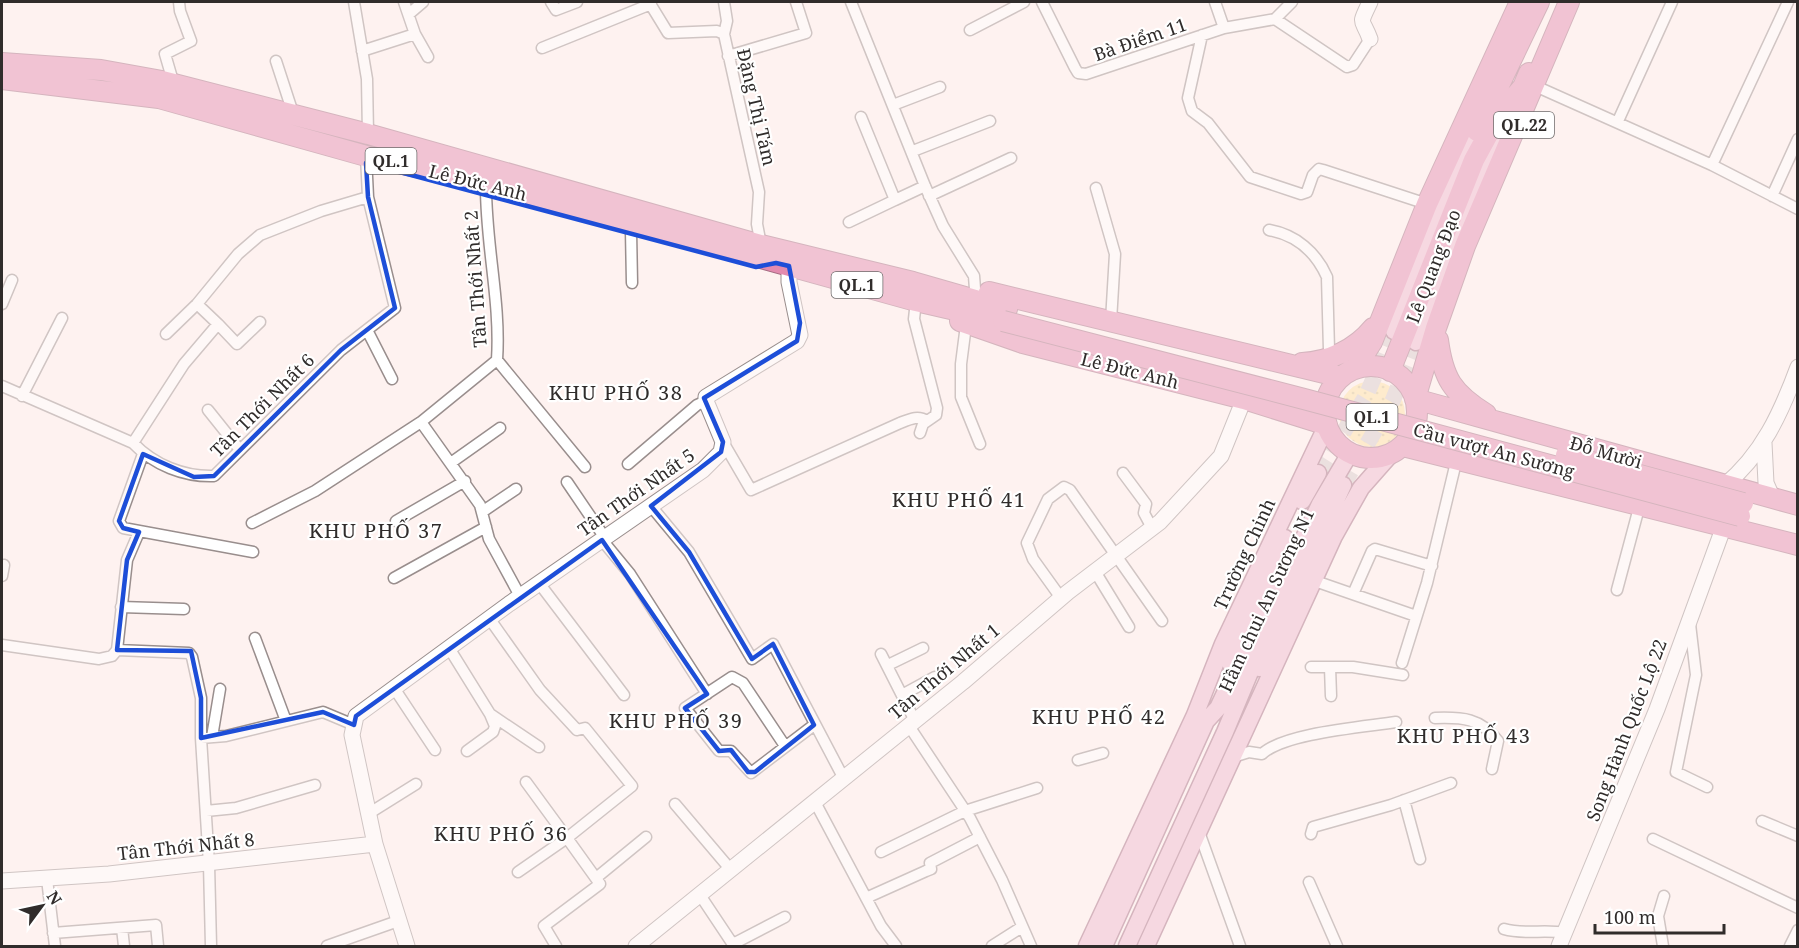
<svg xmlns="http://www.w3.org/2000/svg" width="1799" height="948" font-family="'Noto Serif',serif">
<defs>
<pattern id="grass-dots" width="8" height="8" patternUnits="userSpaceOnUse" patternTransform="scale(1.5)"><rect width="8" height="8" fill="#fee3a2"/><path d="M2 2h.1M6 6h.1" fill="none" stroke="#dac38c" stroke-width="1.8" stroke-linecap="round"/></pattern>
</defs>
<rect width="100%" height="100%" fill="#fef2f0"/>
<path fill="url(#grass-dots)" d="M1339 414a33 33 0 1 1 66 0a33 33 0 1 1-66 0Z"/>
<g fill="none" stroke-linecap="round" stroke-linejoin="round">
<path stroke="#d5cac9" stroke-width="16" stroke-dasharray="16 8" stroke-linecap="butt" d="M1318 473 1366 396 1394 331
M1343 485 1393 400 1416 342"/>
<g stroke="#998e8d" stroke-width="13">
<path id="street" d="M354 2 367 79 368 134
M404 2 415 34 428 57
M551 2 556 10 577 2
M649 2 668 33 717 31 724 34 759 192 757 224 761 245
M851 2 925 186 943 226 974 276 975 289
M1042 2 1075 68 1078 73 1086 74 1224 28 1275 19 1347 67 1353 65 1370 39
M1215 2 1224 28
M409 14 423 2
M1275 19 1292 2
M970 30 1024 2
M724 34 727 21 724 2
M1202 35 1188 98 1192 111 1208 123 1250 177 1301 194 1307 192 1313 175 1319 169 1323 170 1427 204
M542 48 651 4
M362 51 415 34
M728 56 806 33 796 2
M276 61 291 107
M172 78 165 54 191 41 180 11 179 2
M1533 85 1712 165 1798 209
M893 105 940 87
M861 117 895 200 925 186
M1618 121 1672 2
M913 151 990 121
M1712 165 1788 2
M486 182C485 242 501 301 497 360L421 422 480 505 489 539 520 596
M1096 188 1115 254 1111 321
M929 196 1011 158
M1772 196 1798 139
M849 222 895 200
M1269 230C1296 235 1316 252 1327 277L1329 350
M631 231 632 283
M916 301 914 319 937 408 936 415 923 424 920 433
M2 304 12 280
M218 324 197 304 238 254 260 235 321 211 368 197
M966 325 961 364V397L980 444
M367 330 392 379
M166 334 197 304
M497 360 585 467
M2 386 133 443C154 465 184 477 214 476L341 350 395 308 368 197 366 156
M22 396 62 318
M208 410 240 450
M723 442 751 490 900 423C910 419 918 415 927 421
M133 443 184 364 218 324 237 344 260 322
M143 454 119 521 123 528 253 552
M452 462 500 428
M628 464 697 405 706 401
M1123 473 1146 504 1144 513 1152 528
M567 482 605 538
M651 506 689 552 752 659 773 644 844 779
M482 512 516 489
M396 521 465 481
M252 523 315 491 421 422
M602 540 630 574 707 694
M1096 573 1129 627
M2 576 4 565
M394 578 486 527
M1315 581 1416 616
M539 583 624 695
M1617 590 1640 504
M1353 594 1372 551 1375 549 1432 566
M1061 598 1033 559 1027 543 1048 499 1064 487 1070 490 1162 621
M121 607 184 609
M489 618 540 690 577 730 585 728 632 786 567 838 526 782
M1690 624 1696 675 1676 772 1707 787
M255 638 286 721
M2 645 99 659 112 656 117 650
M449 648 490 714 539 747
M117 650 189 653 192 657 201 698V738
M117 650 127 560 139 532
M881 654 915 721
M1402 663 1427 583 1457 458
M888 665 923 648
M1311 667H1353L1403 675
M1330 667 1331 696
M394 688 435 750
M902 695 935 677
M1435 718C1462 717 1481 718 1498 741L1492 769
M909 726 970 818 1002 880 1031 946
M212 737 220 689
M785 746 743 683 732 677 685 708 719 751H731L751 773 814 725
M467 751 493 732 495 726 490 714
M1233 757 1249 752 1262 754C1284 733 1364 727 1396 722
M1078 760 1103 753
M1404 800 1420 859
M815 802 881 926 896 946
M675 804 731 870
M206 811 236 808 315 785
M368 814 416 784
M1762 821 1798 836
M1199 832 1240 946
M1311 834 1313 827 1391 805 1451 783
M1653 839 1798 908
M881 852 965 811 1037 788
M518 872 567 838 600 884 544 926 556 946
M596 878 646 837
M47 879 55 946
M1309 882 1337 946
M700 895 734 946
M866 898 926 871 931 869 930 863 980 837
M122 928 124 946
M1504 929C1525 935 1544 929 1565 933
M53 933 156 925 158 946
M733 944 785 917
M211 946 209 864 201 738 226 736 323 712 354 725
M327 946 398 921
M992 946 1022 927
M1663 946 1658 916 1664 896
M1790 946 1798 930"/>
</g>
<g stroke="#998e8d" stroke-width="17">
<path id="secondary" d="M1370 2C1358 27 1362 17 1370 39
M1764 443 1766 483 1773 499
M1724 486C1762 455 1781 413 1798 367
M2 881 109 874 375 844
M407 946 375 844 352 735 356 716 509 604 703 470 721 452 723 442 706 401V397L797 341 800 335 789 282V266
M636 946 963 682 1068 592 1160 522 1221 456 1244 399
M1559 946 1657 709 1724 526"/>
</g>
<g stroke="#a46a81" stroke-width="19">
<path id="primary" d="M1394 331 1432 231 1475 133
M1416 342 1454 241 1517 99
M1302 501 1318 473
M1230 663 1285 538
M1259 668 1343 485
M1087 946 1195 715 1223 644 1327 425
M1104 946 1206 721 1218 708 1238 665 1259 633 1320 504 1350 453
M1127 946 1225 732 1250 672 1256 645
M1146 946 1334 536 1361 488 1391 454"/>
</g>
<g stroke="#a46a81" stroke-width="22">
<path id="highway" d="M2 63 101 70 162 81 368 134 761 245 913 282 1007 309
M2 79 159 98 366 156 486 182 916 301 1003 321
M1477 131 1539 2
M989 292 1341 377
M960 321 1023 343 1244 399 1327 425
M1438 340C1443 378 1452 393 1486 414
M1302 363C1329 362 1356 349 1373 328
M1325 412a46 46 0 1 1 92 0a46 46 0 1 1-92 0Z
M1355 369 1372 342 1427 204 1520 2
M1390 371 1474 160 1498 116 1523 87 1529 73
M1415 399 1436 328 1465 246 1569 2
M1415 399 1798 505
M1403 446 1798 545"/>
</g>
<use href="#street" stroke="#fff" stroke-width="10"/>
<use href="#secondary" stroke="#fff" stroke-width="15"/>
<use href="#primary" stroke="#eeb9cf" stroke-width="16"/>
<use href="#highway" stroke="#e38baf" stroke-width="20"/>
<g stroke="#a46a81" stroke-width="22" stroke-linecap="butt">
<path id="highway-bridge" d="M1003 321 1304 399 1740 516
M1566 455 1743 503"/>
</g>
<use href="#highway-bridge" stroke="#e38baf" stroke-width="20"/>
</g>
<path d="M0 0H1799V948H0ZM366 163 756 267 776 263 789 266 800 323 797 341 704 398 723 442 721 452 651 506 689 552 752 659 773 644 814 725 755 772H748L731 750 719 751 685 708 707 694 602 540 356 716 354 725 323 712 201 738V698L191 651 117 650 127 560 139 532 123 528 119 521 143 454 194 477 214 476 341 350 395 308 368 197Z" fill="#fef2f0" fill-opacity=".55" fill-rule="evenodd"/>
<path fill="none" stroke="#1d4ed8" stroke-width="4.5" stroke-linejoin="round" d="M366 163 756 267 776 263 789 266 800 323 797 341 704 398 723 442 721 452 651 506 689 552 752 659 773 644 814 725 755 772H748L731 750 719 751 685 708 707 694 602 540 356 716 354 725 323 712 201 738V698L191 651 117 650 127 560 139 532 123 528 119 521 143 454 194 477 214 476 341 350 395 308 368 197Z"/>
<g text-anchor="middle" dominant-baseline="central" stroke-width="4.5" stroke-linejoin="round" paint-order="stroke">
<g fill="#fff" stroke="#6e6b6b" stroke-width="1.5">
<rect x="1494" y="112" width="60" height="26" rx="4.5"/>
<rect x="365.5" y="148" width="51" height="26" rx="4.5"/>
<rect x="831.5" y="272" width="51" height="26" rx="4.5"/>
<rect x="1346.5" y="404" width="51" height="26" rx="4.5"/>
</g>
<g font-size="16" font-weight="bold" fill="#302c2b">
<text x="1524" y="125">QL.22</text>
<text x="391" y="161">QL.1</text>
<text x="857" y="285">QL.1</text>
<text x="1372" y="417">QL.1</text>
</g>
<g font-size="18" fill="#302c2b" stroke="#fff">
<text transform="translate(1140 39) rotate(-19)">Bà Điểm 11</text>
<text transform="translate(757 107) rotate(77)">Đặng Thị Tám</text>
<text transform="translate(478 182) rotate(14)">Lê Đức Anh</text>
<text transform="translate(1433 266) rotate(-69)">Lê Quang Đạo</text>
<text transform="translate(475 279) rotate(-94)">Tân Thới Nhất 2</text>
<text transform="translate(1130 370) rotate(14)">Lê Đức Anh</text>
<text transform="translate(262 405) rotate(-45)">Tân Thới Nhất 6</text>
<text transform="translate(1494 450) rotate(15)">Cầu vượt An Sương</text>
<text transform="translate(1606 452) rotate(16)">Đỗ Mười</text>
<text transform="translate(636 492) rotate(-35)">Tân Thới Nhất 5</text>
<text transform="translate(1244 554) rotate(-65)">Trường Chinh</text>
<text transform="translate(1266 600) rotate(-65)">Hầm chui An Sương N1</text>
<text transform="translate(944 671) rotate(-40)">Tân Thới Nhất 1</text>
<text transform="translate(1626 730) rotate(-69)">Song Hành Quốc Lộ 22</text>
<text transform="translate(186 846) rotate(-6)">Tân Thới Nhất 8</text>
</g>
<g font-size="20" letter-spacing="1.5" fill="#302c2b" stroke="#fff">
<text x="616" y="392">KHU PHỐ 38</text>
<text x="959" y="499">KHU PHỐ 41</text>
<text x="376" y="530">KHU PHỐ 37</text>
<text x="1099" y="716">KHU PHỐ 42</text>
<text x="676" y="720">KHU PHỐ 39</text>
<text x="1464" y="735">KHU PHỐ 43</text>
<text x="501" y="833">KHU PHỐ 36</text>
</g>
</g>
<rect width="1799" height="948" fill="none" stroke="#302c2b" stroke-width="6"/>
<g transform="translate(42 906) rotate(57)" stroke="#ffffff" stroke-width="4.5" paint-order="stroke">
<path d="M0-4.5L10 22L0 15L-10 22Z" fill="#302c2b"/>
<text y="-9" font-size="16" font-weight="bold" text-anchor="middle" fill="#302c2b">N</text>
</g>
<path d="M1595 924v9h129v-9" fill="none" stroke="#302c2b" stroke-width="3"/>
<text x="1604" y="924" font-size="18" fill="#302c2b" stroke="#ffffff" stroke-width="4.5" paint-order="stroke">100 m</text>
</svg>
